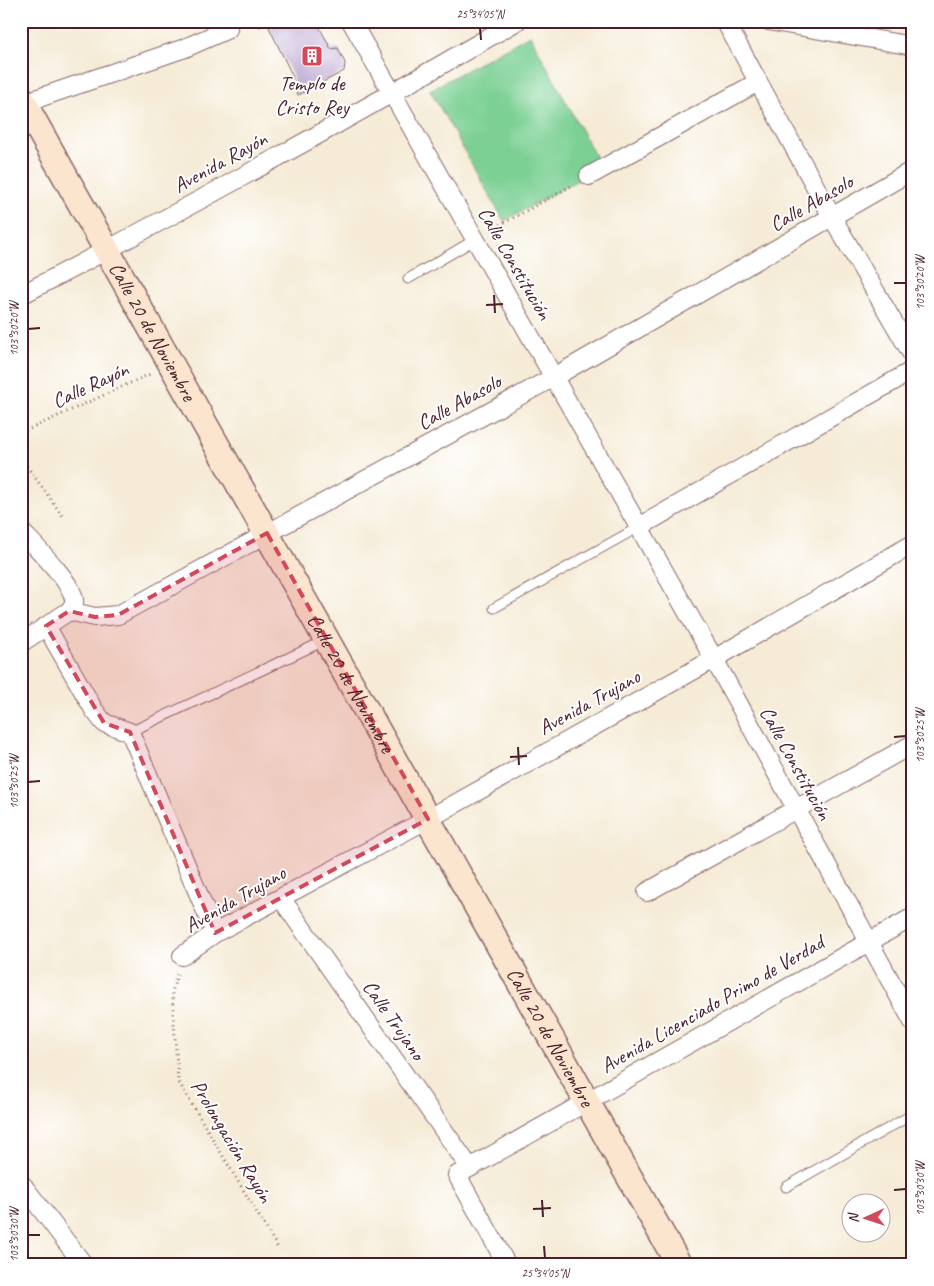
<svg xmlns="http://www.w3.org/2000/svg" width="934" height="1286" font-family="Caveat,sans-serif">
<rect width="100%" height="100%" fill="#fff"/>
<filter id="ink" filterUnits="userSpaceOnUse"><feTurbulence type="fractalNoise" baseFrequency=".02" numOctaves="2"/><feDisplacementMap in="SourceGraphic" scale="10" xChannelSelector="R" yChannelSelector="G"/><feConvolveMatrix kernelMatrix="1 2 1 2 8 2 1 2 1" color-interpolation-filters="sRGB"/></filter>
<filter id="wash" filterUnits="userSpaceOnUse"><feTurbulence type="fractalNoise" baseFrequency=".0096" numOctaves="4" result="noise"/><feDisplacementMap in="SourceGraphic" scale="20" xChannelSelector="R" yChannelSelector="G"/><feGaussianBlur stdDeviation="1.12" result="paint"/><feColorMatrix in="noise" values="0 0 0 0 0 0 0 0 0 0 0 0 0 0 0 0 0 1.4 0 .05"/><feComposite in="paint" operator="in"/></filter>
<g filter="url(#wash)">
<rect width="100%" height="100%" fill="#f5ebd6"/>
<path fill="#7bd094" stroke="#627860" d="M530 35 601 167 504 221 430 90Z"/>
<g id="blocks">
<path fill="#b5a1ce" d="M256 21H316L331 49 338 48 345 63 344 71 298 95 291 83 293 77 267 23 259 27Z"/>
</g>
</g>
<g filter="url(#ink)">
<use href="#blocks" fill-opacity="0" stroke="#866667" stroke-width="1"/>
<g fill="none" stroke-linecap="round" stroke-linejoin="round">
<g stroke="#866667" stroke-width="11">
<path id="service" d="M408 279 476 239
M494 608 639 527
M130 732 324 641
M786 1187 913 1114"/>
</g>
<g stroke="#866667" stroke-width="20">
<path id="minor" d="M351 21 714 659 913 1022
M725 21 832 217 913 356
M768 21 913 46
M24 103 185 48 228 29
M589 176 758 82
M21 295C189 208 354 116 517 21
M639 527 913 370
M21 531C34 545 73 583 74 600 75 605 72 607 69 611L21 643
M69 611 95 617 118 615 554 377 913 170
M46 626 94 710 104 723 130 732 215 933
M647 892 913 744
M281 898 470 1168
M182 956 215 933 428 819 714 659 913 544
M21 1183 84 1265
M507 1265 457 1175 913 917"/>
</g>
<g stroke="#866667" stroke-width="28">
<g id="secondary">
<path id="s1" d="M21 98 679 1265"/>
</g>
</g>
<path stroke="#866667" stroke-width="3" stroke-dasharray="1 4" stroke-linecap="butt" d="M173 21 177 30
M491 230 573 185
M21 433 150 374
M21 458 64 518
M177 974 172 993 178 1081 278 1248"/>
<use href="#service" stroke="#fff" stroke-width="9"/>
<use href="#minor" stroke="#fff" stroke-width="18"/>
<use href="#secondary" stroke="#fbe5cf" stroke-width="25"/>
</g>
</g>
<path fill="#d1495b" fill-opacity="0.2" stroke="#d1495b" stroke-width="4" stroke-dasharray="10 6" stroke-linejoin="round" d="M267 533 428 819 215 933 130 732 104 723 46 626 69 611 95 617 118 615Z"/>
<path fill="none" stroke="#4a1f2b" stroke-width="2" d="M480 28 481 40M894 283H906M494 295 495 313M486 305 503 304M28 329 40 328M894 737 906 736M518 747 519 765M510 757 527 756M28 782 40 781M894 1190 906 1189M542 1200 543 1217M533 1209 551 1208M28 1235H40M544 1246 545 1258"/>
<defs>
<g id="building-square" transform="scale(1.125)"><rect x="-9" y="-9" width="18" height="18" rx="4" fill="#d1495b" stroke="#fff"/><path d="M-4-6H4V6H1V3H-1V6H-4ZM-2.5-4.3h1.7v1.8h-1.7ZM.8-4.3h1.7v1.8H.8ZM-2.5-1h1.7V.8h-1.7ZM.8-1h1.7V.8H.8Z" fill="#fff"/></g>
</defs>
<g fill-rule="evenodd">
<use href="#building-square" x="312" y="56"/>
</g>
<g text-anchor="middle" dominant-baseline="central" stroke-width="4" stroke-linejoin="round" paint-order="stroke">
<g font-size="21" fill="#4a1f2b" stroke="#fff">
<text x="312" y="83">Templo de<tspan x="312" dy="24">Cristo Rey</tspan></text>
</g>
<g font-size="21" fill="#4a1f2b" stroke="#fff">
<text transform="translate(220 162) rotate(-29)">Avenida Rayón</text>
<text transform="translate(811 203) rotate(-30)">Calle Abasolo</text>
<text transform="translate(515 263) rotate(60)">Calle Constitución</text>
<text stroke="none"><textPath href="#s1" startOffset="268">Calle 20 de Noviembre</textPath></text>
<text transform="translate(90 385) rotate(-25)">Calle Rayón</text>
<text transform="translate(459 402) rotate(-29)">Calle Abasolo</text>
<text stroke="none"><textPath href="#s1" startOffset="672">Calle 20 de Noviembre</textPath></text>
<text transform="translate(589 702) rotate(-29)">Avenida Trujano</text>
<text transform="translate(796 763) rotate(61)">Calle Constitución</text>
<text transform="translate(235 899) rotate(-30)">Avenida Trujano</text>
<text transform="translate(712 1004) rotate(-30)">Avenida Licenciado Primo de Verdad</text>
<text transform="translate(394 1020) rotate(55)">Calle Trujano</text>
<text stroke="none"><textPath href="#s1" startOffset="1078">Calle 20 de Noviembre</textPath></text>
<text transform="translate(232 1141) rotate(59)">Prolongación Rayón</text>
</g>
</g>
<rect width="934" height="1286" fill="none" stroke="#fff" stroke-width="55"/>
<g transform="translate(866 1218) rotate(267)"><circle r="24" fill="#ffffff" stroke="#b7a5aa"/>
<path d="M0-4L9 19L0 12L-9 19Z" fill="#d1495b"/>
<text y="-8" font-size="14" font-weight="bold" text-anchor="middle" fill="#4a1f2b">N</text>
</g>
<rect x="28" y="28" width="878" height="1230" fill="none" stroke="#4a1f2b" stroke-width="2"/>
<g font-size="12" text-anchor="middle" fill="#4a1f2b">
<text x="480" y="18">25°34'05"N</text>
<text transform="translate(920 283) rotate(-90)" y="4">103°30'20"W</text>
<text transform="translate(14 329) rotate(-90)" y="4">103°30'20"W</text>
<text transform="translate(920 736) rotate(-90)" y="4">103°30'25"W</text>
<text transform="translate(14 782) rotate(-90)" y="4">103°30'25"W</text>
<text transform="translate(920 1189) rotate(-90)" y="4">103°30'30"W</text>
<text transform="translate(14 1235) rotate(-90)" y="4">103°30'30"W</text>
<text x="545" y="1277">25°34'05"N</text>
</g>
</svg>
